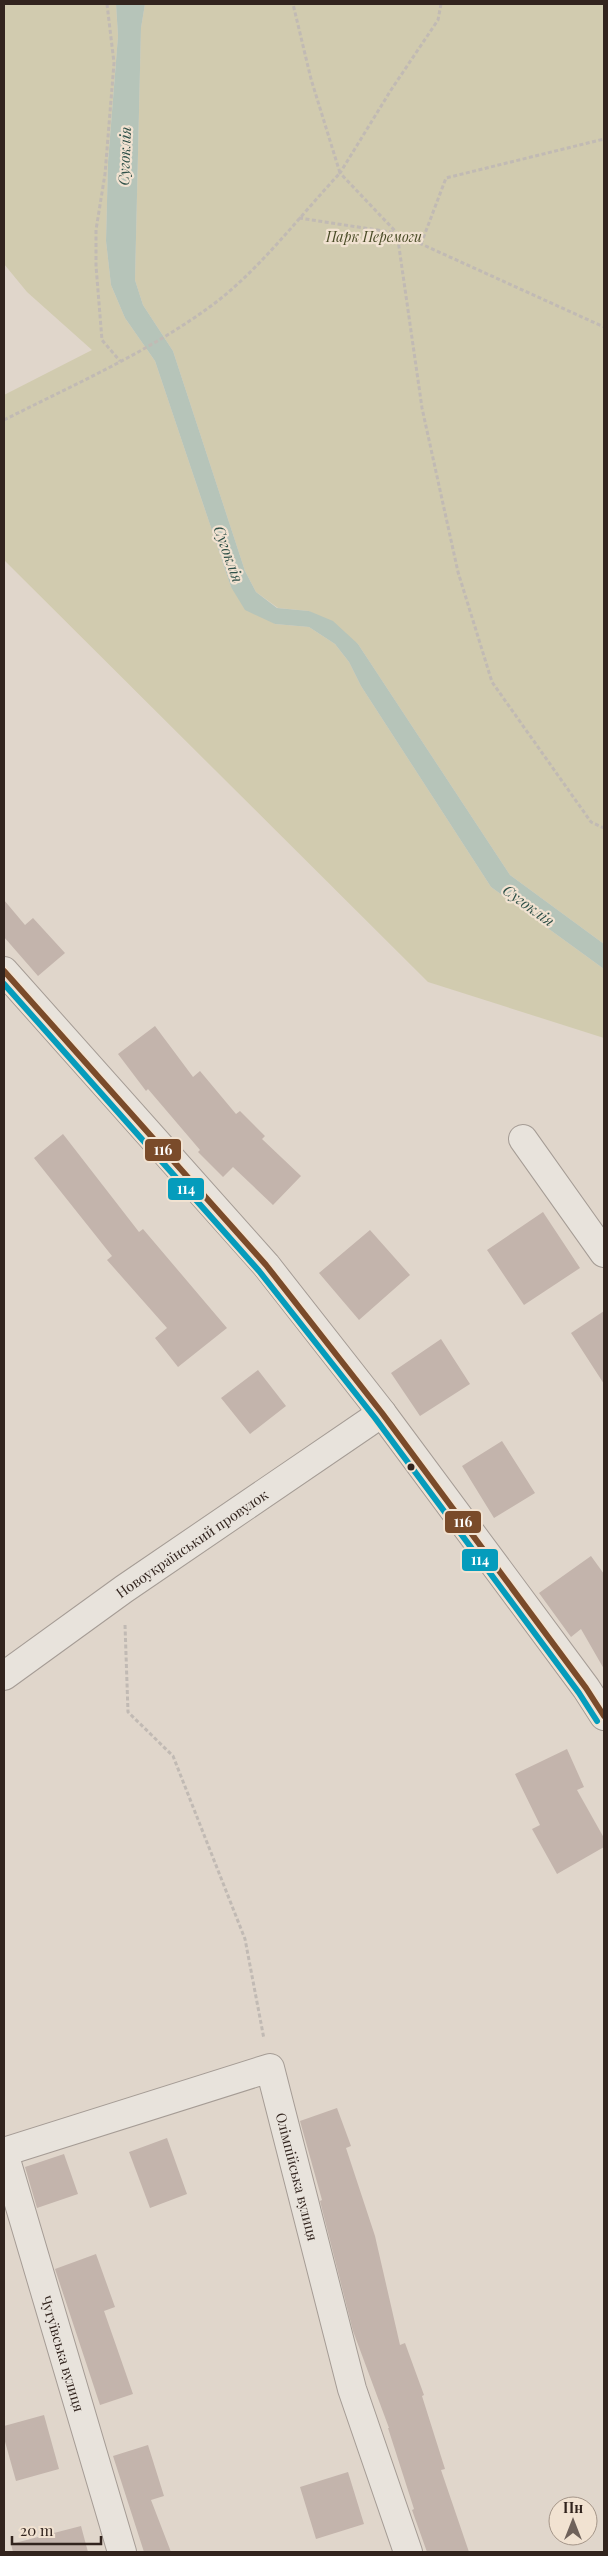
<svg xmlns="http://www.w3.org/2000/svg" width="608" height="2556" font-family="'Playfair Display',serif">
<rect width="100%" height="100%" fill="#e0d6cb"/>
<path fill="#d1cbaf" d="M4 4H116L118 36 108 162 106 241 111 285 125 318 155 361 231 587 275 624 309 627 335 644 349 662 361 686 491 887 604 969V1038L428 982 4 560V395L92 350 27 292 4 264Z
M145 4H604V944L510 875 358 644 309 611 278 608 256 592 245 571 173 351 143 305 135 280 141 28Z"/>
<path fill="#b6c4b9" d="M116 4H145L141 28 135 280 143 305 173 351 245 571 256 592 277 608 309 611 333 621 358 644 510 875 604 944V969L491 887 361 686 349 662 335 644 309 627 275 624 245 610 231 587 155 361 125 318 111 285 106 241 108 162 118 36Z"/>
<path fill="#c3b4ac" d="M4 900 25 925 33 918 65 953 38 976 4 937Z
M155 1026 193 1077 200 1071 236 1114 240 1111 265 1136 262 1139 301 1176 273 1205 233 1167 223 1177 198 1152 200 1150 148 1089 146 1091 118 1054Z
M63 1134 139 1232 143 1229 227 1328 178 1367 155 1338 167 1328 107 1260 112 1256 34 1158Z
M543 1212 580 1268 524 1305 487 1250Z
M370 1230 410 1275 359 1320 319 1273Z
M604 1311V1384L571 1333Z
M441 1339 470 1384 420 1416 391 1373Z
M258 1370 286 1406 250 1434 221 1398Z
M502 1441 535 1493 494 1518 462 1466Z
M591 1556 604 1574V1669L581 1629 571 1637 539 1593Z
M567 1749 584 1787 577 1790 604 1838V1847L557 1874 532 1829 540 1825 515 1774Z
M337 2108 351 2146 346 2148 375 2236 400 2345 405 2343 424 2395 422 2396 445 2469 441 2470 469 2552H427L412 2510 414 2509 388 2428H389L353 2331 320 2201 322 2200 300 2121Z
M167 2138 187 2194 150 2208 129 2152Z
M64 2154 78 2194 37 2208 25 2167Z
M96 2254 115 2307 104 2311 133 2394 100 2405 55 2269Z
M44 2415 59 2469 16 2481 4 2438V2426Z
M148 2445 164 2496 151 2500 171 2552H144L113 2456Z
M348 2472 364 2524 316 2539 300 2487Z
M81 2526 88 2552H13L11 2544Z"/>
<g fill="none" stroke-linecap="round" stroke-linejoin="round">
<g stroke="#a59c95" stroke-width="30">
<g id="minor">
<path d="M523 1139 604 1253"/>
<path id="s1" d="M4 1676 124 1589 382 1413"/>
<path id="s2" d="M4 2152 270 2068 352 2389 408 2552"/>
<path id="s3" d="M4 2153 122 2552"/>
</g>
</g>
<g stroke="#a59c95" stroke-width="30">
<path id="tertiary" d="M4 971 266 1265 382 1413 586 1688 604 1716"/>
</g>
<path stroke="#c1bab4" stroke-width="3" stroke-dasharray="4 2.5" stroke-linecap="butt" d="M107 4 114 63 105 174 96 230V266L102 340 120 361
M441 4 438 20 391 90 340 173 397 233 422 408 458 572 492 682 591 822 604 828
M299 218 397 233 604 327
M421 244 446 178 604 139
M4 420C71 386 142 355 204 311 255 276 297 219 340 173L311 79 293 4
M125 1625 128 1712 173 1756 245 1939 264 2039"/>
<use href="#minor" stroke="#e8e3dc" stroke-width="28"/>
<use href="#tertiary" stroke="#e8e3dc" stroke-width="28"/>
<g stroke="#f1e2d1" stroke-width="10">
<path id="bus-1" d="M4 971 266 1265 382 1413 586 1688 604 1716"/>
</g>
<g stroke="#f1e2d1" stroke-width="10">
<path id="bus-2" d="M4 984 259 1271 375 1418 579 1693 597 1721"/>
</g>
<use href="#bus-1" stroke="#7a4b2a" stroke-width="6"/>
<use href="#bus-2" stroke="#059cbc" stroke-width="6"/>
</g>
<circle fill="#32241e" stroke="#f1e2d1" stroke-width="2" cx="411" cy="1467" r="4.5"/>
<g text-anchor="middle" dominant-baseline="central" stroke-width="4.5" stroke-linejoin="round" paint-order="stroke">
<g font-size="14" font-style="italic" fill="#4a4c27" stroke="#f1e2d1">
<text x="374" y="236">Парк Перемоги</text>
</g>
<g font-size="14" fill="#32241e" stroke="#f1e2d1">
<text stroke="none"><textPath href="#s1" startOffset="230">Новоукраїнський провулок</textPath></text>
<text stroke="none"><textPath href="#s2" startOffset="391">Олімпійська вулиця</textPath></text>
<text stroke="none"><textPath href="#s3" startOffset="209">Чугуївська вулиця</textPath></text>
</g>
<g font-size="15" font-style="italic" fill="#2f5048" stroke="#f1e2d1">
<text transform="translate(124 156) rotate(-88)">Сугоклія</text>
<text transform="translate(229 554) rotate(70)">Сугоклія</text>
<text transform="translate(529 905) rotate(36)">Сугоклія</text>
</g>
</g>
<g stroke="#f1e2d1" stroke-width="2">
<rect x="144" y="1138" width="38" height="24" rx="5" fill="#7a4b2a"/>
<rect x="167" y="1177" width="38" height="24" rx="5" fill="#059cbc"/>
<rect x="444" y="1510" width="38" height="24" rx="5" fill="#7a4b2a"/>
<rect x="461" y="1548" width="38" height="24" rx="5" fill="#059cbc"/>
</g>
<g font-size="14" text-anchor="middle" font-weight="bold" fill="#fff">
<text x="163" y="1155">116</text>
<text x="186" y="1194">114</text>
<text x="463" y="1527">116</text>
<text x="480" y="1565">114</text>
</g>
<rect width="608" height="2556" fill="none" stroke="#32241e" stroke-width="10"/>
<g transform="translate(573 2521)"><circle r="24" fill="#f1e2d1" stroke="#a59689"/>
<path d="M0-4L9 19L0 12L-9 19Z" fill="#6f625b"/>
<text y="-8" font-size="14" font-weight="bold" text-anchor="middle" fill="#32241e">Пн</text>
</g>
<path d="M12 2536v8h89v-8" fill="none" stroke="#32241e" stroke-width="2.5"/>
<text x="20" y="2536" font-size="15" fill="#32241e" stroke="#f1e2d1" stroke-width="4" paint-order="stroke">20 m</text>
</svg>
